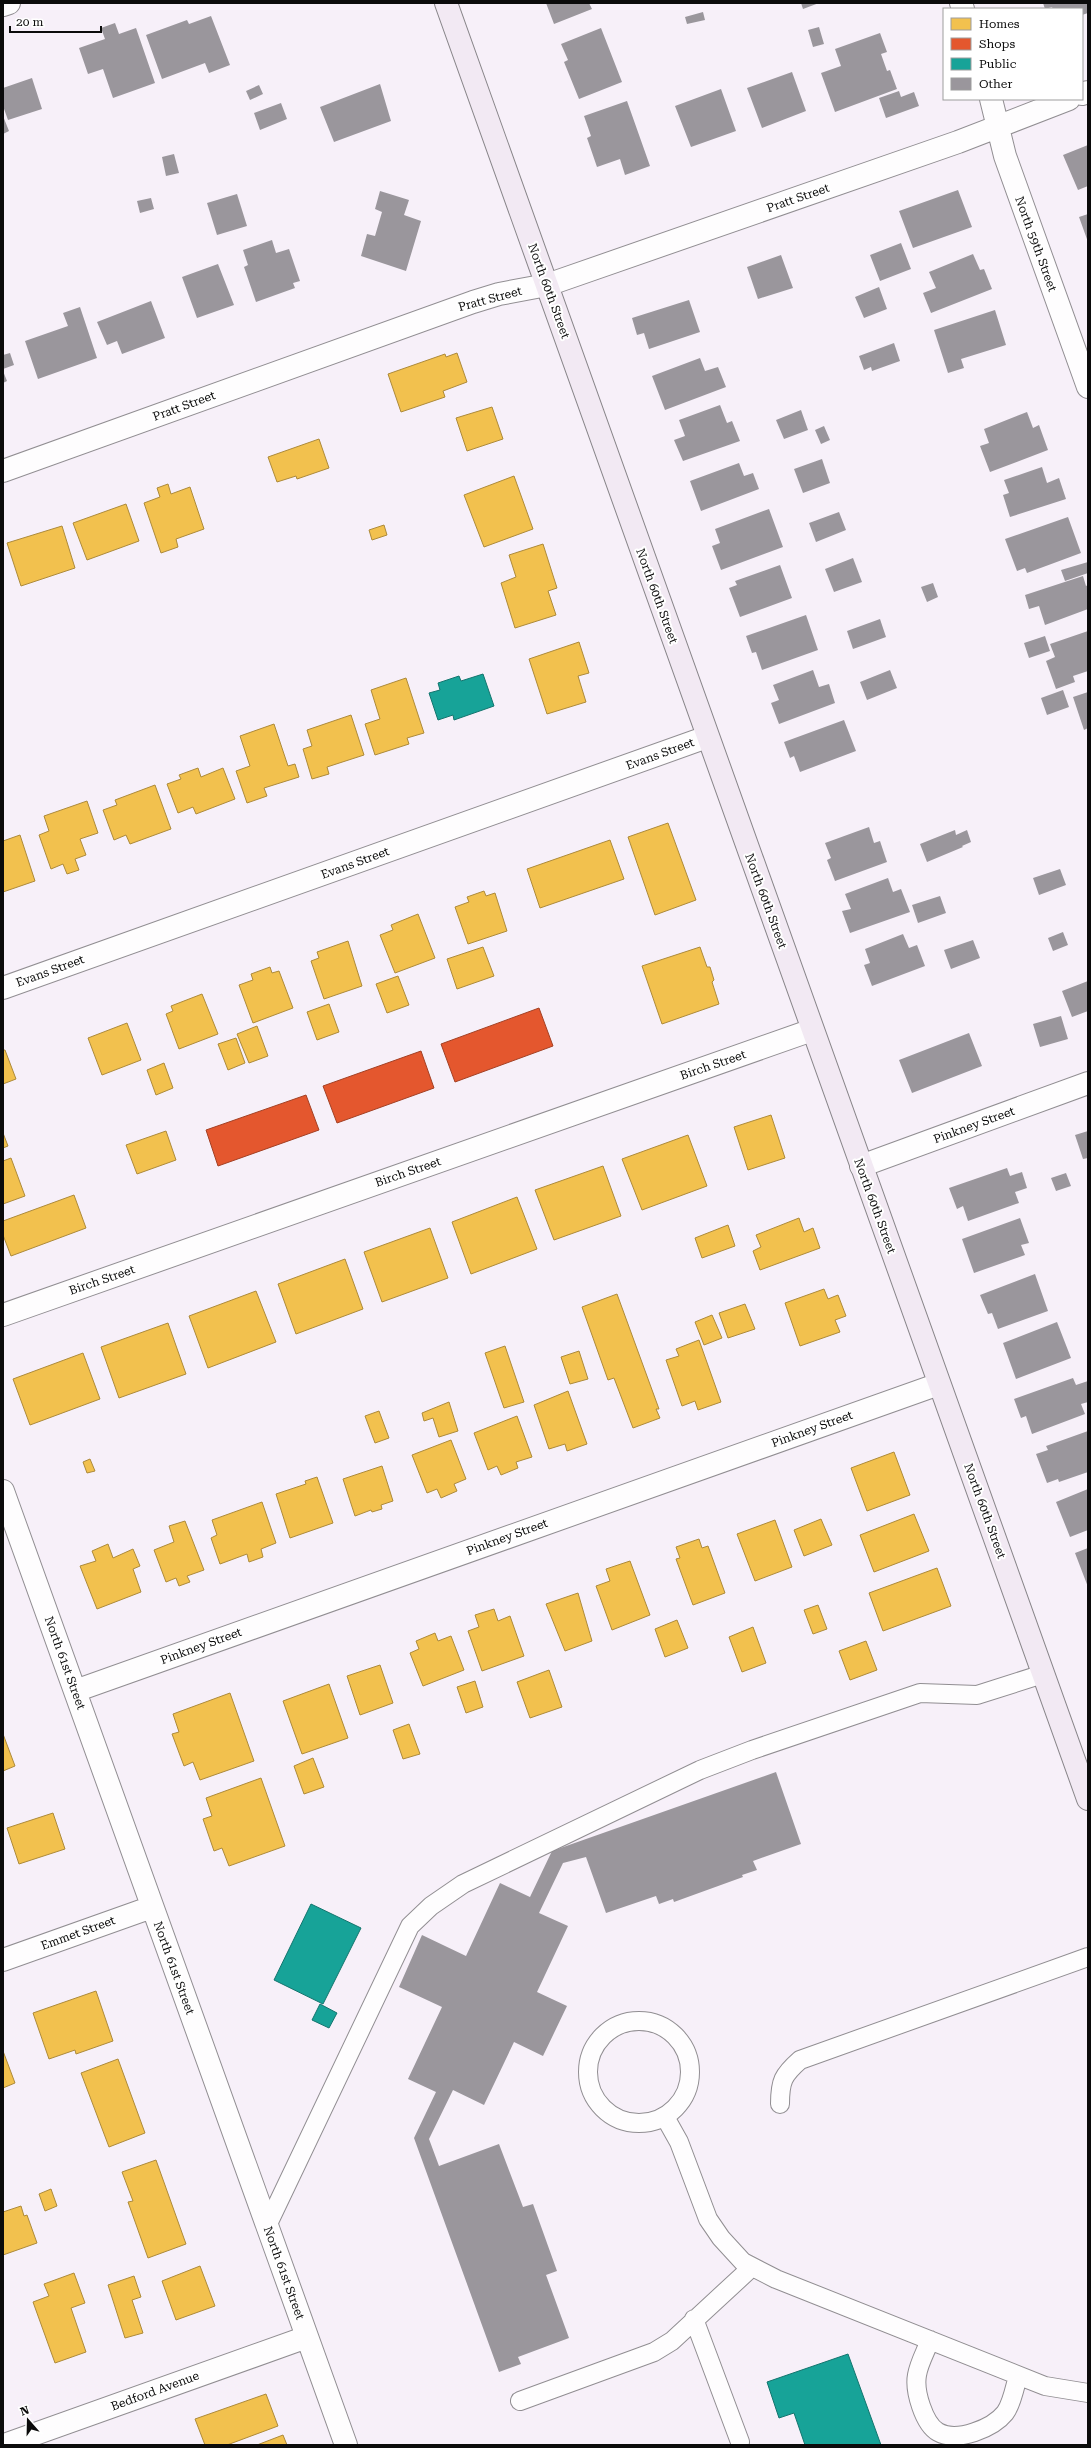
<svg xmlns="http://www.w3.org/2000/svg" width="1091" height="2448" font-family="'Roboto Serif',serif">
<rect width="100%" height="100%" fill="#f7f0f9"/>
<path fill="#f2c14e" stroke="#ad8a3a" d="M457 353 467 382 443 391 445 397 401 412 388 374 445 354 446 357Z
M492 407 503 439 467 451 456 418Z
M319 439 329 468 297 479 296 476 277 482 268 457Z
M514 476 533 529 484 547 464 495Z
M168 484 171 494 190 487 204 529 176 539 178 547 161 553 144 503 160 497 157 488Z
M126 504 139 541 87 560 73 523Z
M384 525 387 535 372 540 369 530Z
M62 526 75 568 21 586 7 543Z
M543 544 557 588 548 591 556 615 515 628 501 583 516 577 509 555Z
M579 642 589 673 578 676 586 702 547 714 529 659Z
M406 678 424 733 407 738 409 744 375 755 365 724 380 719 371 690Z
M351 715 364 755 327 767 329 774 312 779 303 749 312 746 307 730Z
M274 724 288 766 295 764 299 777 264 788 267 796 247 803 236 771 250 766 240 736Z
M198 768 201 777 223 768 235 799 196 814 193 807 178 813 167 784 181 779 179 775Z
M155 785 171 829 130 844 126 835 114 840 103 810 117 805 115 800Z
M87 801 98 833 80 839 86 855 75 859 79 870 67 874 63 864 51 869 39 835 49 831 44 816Z
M668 823 696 900 655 915 628 837Z
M20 835 35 881 3 892V841Z
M610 840 624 879 540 908 527 869Z
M484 891 486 896 495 893 507 931 468 944 455 907 469 902 467 897Z
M418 914 435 958 395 973 380 935 393 930 391 925Z
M348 941 362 986 324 999 311 961 319 958 317 952Z
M483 947 494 976 457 989 447 959Z
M700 947 707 967H710L714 980 712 982 719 1004 662 1024 642 966Z
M270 967 272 973 279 971 293 1008 253 1023 239 985 253 980 251 974Z
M398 976 409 1005 387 1013 376 984Z
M202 994 218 1034 179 1049 166 1014 173 1011 171 1006Z
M329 1004 339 1032 317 1040 307 1012Z
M127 1023 141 1060 102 1075 88 1038Z
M257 1026 268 1056 249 1063 237 1034Z
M236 1038 245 1063 228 1070 218 1044Z
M3 1050H5L16 1079 3 1084Z
M164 1063 173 1088 156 1095 147 1070Z
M771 1115 785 1158 748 1170 734 1127Z
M166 1131 176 1160 137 1174 126 1145Z
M3 1133 8 1146 3 1148Z
M688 1135 707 1186 642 1210 622 1159Z
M11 1158 25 1196 3 1204V1161Z
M603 1166 621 1216 554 1240 535 1190Z
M74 1195 86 1228 11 1256 3 1235V1221Z
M517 1197 537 1249 471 1274 452 1222Z
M799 1218 804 1232 813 1228 820 1248 760 1270 753 1251 761 1247 756 1235Z
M728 1225 735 1246 702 1258 695 1238Z
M430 1228 448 1278 382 1302 364 1252Z
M345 1259 363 1309 296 1334 278 1284Z
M824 1289 828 1299 838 1295 846 1316 835 1320 840 1332 800 1346 785 1303Z
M256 1291 276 1342 208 1368 189 1316Z
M617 1294 659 1409H656L660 1418 633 1428 614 1378 608 1380 582 1307Z
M745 1304 755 1329 728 1338 719 1313Z
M712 1315 722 1338 704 1345 695 1322Z
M168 1323 186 1374 119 1398 101 1347Z
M699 1340 721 1402 698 1410 695 1401 682 1406 666 1360 679 1356 676 1349Z
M505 1346 524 1402 504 1408 485 1353Z
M579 1351 588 1379 570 1384 561 1357Z
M83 1353 100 1399 30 1425 13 1379Z
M568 1391 587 1444 567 1451 565 1444 549 1449 534 1405Z
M449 1402 458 1431 439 1437 433 1418 424 1421 422 1413Z
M379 1411 389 1438 375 1443 365 1416Z
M517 1416 532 1457 516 1462 518 1468 501 1475 497 1466 488 1470 474 1433Z
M451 1440 466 1479 454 1484 457 1491 441 1498 437 1489 427 1493 412 1455Z
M894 1452 910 1495 867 1511 851 1468Z
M90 1459 95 1471 87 1473 83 1462Z
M382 1466 393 1501 381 1505 382 1509 372 1512 371 1510 355 1516 343 1479Z
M317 1477 333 1523 290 1538 276 1494 306 1484 305 1481Z
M262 1502 276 1543 261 1549 263 1557 249 1562 247 1554 220 1564 211 1538 217 1535 212 1520Z
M914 1514 929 1551 874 1572 860 1535Z
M821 1519 832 1545 804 1556 794 1530Z
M775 1520 792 1567 755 1581 737 1534Z
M185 1521 204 1570 187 1576 190 1582 179 1586 176 1578 166 1582 154 1550 174 1542 169 1526Z
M699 1539 702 1548 708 1546 725 1593 693 1605 676 1559 680 1558 676 1547Z
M108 1544 113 1558 133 1549 140 1566 133 1569 141 1592 97 1609 80 1566 96 1561 92 1551Z
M630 1561 650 1615 612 1630 596 1586 610 1581 606 1569Z
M937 1568 951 1606 883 1631 869 1593Z
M578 1593 592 1641 565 1651 546 1604Z
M818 1605 827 1629 813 1634 804 1610Z
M494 1609 498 1621 510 1616 524 1656 482 1671 468 1631 479 1627 475 1615Z
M677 1620 688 1648 665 1657 655 1629Z
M753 1627 766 1663 742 1672 729 1637Z
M435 1633 438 1641 451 1636 464 1670 423 1686 410 1653 419 1649 416 1641Z
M866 1641 877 1670 850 1680 839 1651Z
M380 1665 393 1703 360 1715 347 1676Z
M549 1670 562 1707 530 1718 517 1682Z
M475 1681 483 1707 466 1713 457 1687Z
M329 1684 348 1738 302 1754 283 1701Z
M230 1693 254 1761 200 1780 193 1762 184 1766 172 1734 179 1732 173 1714Z
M409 1724 420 1754 403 1759 393 1730Z
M3 1734 15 1766 3 1771Z
M313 1758 324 1787 304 1794 294 1766Z
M261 1778 285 1846 229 1866 222 1848 214 1851 203 1819 212 1816 206 1798Z
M53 1813 65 1849 19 1864 7 1828Z
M96 1991 113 2041 76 2054 75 2050 49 2059 33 2013Z
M3 2051 15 2083 3 2088Z
M118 2059 145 2133 109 2147 81 2073Z
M156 2160 186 2244 148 2258 128 2202 133 2201 122 2172Z
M51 2189 57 2206 45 2211 39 2194Z
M21 2206 24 2216 27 2215 37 2243 3 2255V2212Z
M200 2266 215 2306 176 2320 162 2281Z
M74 2273 85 2303 71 2308 86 2352 55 2363 33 2302 49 2296 44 2284Z
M134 2276 141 2297 132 2300 143 2333 125 2338 108 2285Z
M266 2394 278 2426 227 2445H205L195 2419Z
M283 2435 287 2445H257Z"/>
<path fill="#e4572e" stroke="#a34024" d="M539 1008 553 1046 455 1082 441 1044Z
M421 1051 434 1088 337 1123 323 1086Z
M306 1095 319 1130 218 1166 206 1130Z"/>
<path fill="#17a398" stroke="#13756e" d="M483 674 494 706 454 720 453 715 438 720 429 693 440 690 438 683 459 676 461 681Z
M311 1904 361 1928 323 2004 274 1980Z
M320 2004 337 2013 329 2028 312 2020Z
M848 2354 881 2445H805L794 2413 779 2418 767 2382Z"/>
<path fill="#9a969c" d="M546 3H589L592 9 554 24Z
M801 3H819L803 9Z
M1043 3H1088V13L1082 15V9H1053L1052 7 1045 9Z
M703 12 705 20 687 24 685 17Z
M211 16 230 65 209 73 205 63 162 79 146 35 187 20 189 24Z
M115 23 119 34 136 28 155 83 113 98 103 69 88 74 79 48 105 39 101 28Z
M819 27 824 44 813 47 808 30Z
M601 28 622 82 579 99 564 62 568 60 561 44Z
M880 33 887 52 881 54 887 71 890 70 897 89 835 112 821 73 841 66 835 49Z
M792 72 806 111 762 128 747 88Z
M32 78 42 109 8 120 3 106V88Z
M380 84 391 121 334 142 320 107Z
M259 85 263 94 250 100 246 91Z
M721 89 736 131 691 147 675 106Z
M899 91 901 97 914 92 919 106 886 118 879 98Z
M627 101 650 166 625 175 620 159 597 167 587 138 591 136 584 116Z
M281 103 287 119 260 130 254 113Z
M3 116 9 131 3 134Z
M1088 145V186L1078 190 1063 155Z
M174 154 179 173 166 176 162 157Z
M958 190 972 227 913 248 899 211Z
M380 191 409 200 404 215 421 221 406 271 361 256 367 234 375 236 382 212 375 209Z
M237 194 247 226 217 235 207 203Z
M151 198 154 209 140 213 137 201Z
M1088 214V242L1079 217Z
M272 240 276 253 289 249 300 281 293 283 295 288 256 302 244 267 248 265 243 250Z
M901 243 911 269 880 281 870 255Z
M973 254 980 270 984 269 992 289 931 313 923 293 936 288 929 272Z
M781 255 793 288 758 299 747 267Z
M218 264 234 305 197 318 182 277Z
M879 287 887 309 864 318 855 297Z
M689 300 700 332 649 349 644 333 637 335 632 318Z
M151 301 165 338 122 354 117 341 107 345 97 322Z
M80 307 97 358 38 379 25 341 68 326 63 313Z
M995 310 1006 345 961 359 964 368 948 373 934 330Z
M894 343 900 361 872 371 871 367 864 370 859 356Z
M10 353 14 365 3 369V355Z
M700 358 705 371 718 367 726 387 665 410 652 376Z
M3 371 7 381 3 383Z
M720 405 727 423 732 421 740 441 683 461 674 440 685 436 679 420Z
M801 410 808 430 784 439 776 420Z
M1027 412 1033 428 1039 425 1048 450 990 472 980 446 989 443 984 429Z
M824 426 830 440 821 444 815 430Z
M822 459 830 483 803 493 794 469Z
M739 463 744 476 753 473 759 489 701 511 690 481Z
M1042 467 1047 483 1059 478 1066 499 1010 517 1003 495 1009 493 1004 480Z
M769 509 783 547 721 570 712 546 720 543 715 529Z
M839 512 846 530 816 542 809 523Z
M1068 517 1081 553 1027 573 1025 568 1017 571 1005 539Z
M853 558 862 582 834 592 825 569Z
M1088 562V573L1065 581 1061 570Z
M780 565 792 598 740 617 729 588 737 585 735 581Z
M1083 576 1086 586 1088 585V609L1045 625 1039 606 1029 609 1025 595Z
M933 583 938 597 927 602 921 587Z
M806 615 818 650 762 670 756 652 752 653 746 636Z
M880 619 886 637 853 649 847 631Z
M1088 631V671L1073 676 1075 682 1056 689 1046 661 1055 657 1050 644Z
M1045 636 1050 651 1029 658 1024 643Z
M813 670 819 687 829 684 835 703 779 724 771 703 779 700 773 685Z
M890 670 897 688 867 700 860 682Z
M1063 690 1069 707 1047 715 1041 698Z
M1088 692V728L1084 730 1073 697Z
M844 720 856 751 800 772 794 756 790 758 784 742Z
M869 827 874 843 880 841 887 862 835 881 827 860 831 858 825 843Z
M955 830 956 835 967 830 971 842 962 846 963 847 927 862 920 844Z
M1060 869 1066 885 1039 895 1033 878Z
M888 878 893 892 901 889 910 912 850 933 842 911 851 909 845 894Z
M940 896 946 913 918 923 912 905Z
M1063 932 1068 945 1053 951 1048 938Z
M903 934 909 948 917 945 925 966 872 986 864 965 870 963 865 949Z
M973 940 980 958 951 969 944 950Z
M1088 981V1011L1072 1017 1062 991Z
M1061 1016 1068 1039 1040 1047 1033 1024Z
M969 1033 982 1066 912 1093 899 1060Z
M1088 1131V1158L1083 1159 1075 1135Z
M1007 1168 1010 1176 1022 1172 1027 1188 1015 1192 1019 1203 968 1221 963 1206 957 1209 949 1188Z
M1066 1173 1071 1186 1056 1191 1051 1178Z
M1020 1218 1029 1243 1021 1245 1025 1255 974 1273 962 1239Z
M1035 1274 1048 1311 998 1329 992 1313 988 1314 980 1295Z
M1057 1322 1071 1358 1016 1379 1003 1343Z
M1073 1378 1076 1385 1088 1381V1402L1081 1404 1085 1414 1032 1434 1026 1416 1021 1418 1014 1399Z
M1088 1431V1472L1059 1482 1058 1479 1047 1483 1036 1454 1048 1450 1046 1446Z
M1088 1489V1530L1070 1537 1056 1502Z
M1088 1548V1587L1075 1553Z
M776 1772 801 1844 753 1861 757 1870 742 1875 743 1877 674 1902 673 1899 659 1904 656 1896 606 1913 586 1857 563 1863 539 1913 568 1926 537 1992 567 2006 543 2056 514 2042 484 2105 453 2090 429 2139 439 2166 499 2144 523 2207 533 2204 557 2271 546 2275 569 2338 518 2357 521 2364 499 2372 414 2138 436 2092 408 2079 442 2007 399 1987 422 1935 466 1956 500 1883 530 1897 552 1851Z"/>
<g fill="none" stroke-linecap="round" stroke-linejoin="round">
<g stroke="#918e92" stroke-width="20">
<path id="service" d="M588 2072a51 51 0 1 1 102 0a51 51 0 1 1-102 0Z
M780 2104C780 2081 783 2075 800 2060L1088 1957
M665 2117 679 2142 708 2219 721 2238 743 2262 776 2279 1045 2386 1088 2393
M267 2226 410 1926 431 1906 463 1884 700 1770 752 1750 920 1693 977 1695 1043 1674
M694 2319 740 2442
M930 2340C926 2351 919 2363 917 2375 914 2391 924 2424 938 2432 957 2443 993 2428 1005 2413 1012 2404 1015 2386 1018 2376
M520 2401 654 2352 672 2341 752 2267"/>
</g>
<g stroke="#918e92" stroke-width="24">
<path id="minor" d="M961 3 963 9
M3 5 9 3
M1082 94 1088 92
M991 99 1005 156 1088 387
M3 471 473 302 499 294 547 285 958 142 1069 99
M3 988 707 737
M861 1166 1088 1083
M3 1315 812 1030
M3 1491 346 2445
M75 1691 939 1384
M3 1960 152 1907
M4 2445 307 2337"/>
</g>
<g stroke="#888589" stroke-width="24">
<path id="secondary" d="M446 3 1088 1799"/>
</g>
<use href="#service" stroke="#fefdfe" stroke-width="18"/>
<use href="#minor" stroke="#fefdfe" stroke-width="22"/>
<use href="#secondary" stroke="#f2e9f3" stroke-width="22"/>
</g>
<g text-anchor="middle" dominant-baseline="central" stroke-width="4" stroke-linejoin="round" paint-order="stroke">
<g font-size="12" fill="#0b0b0b" stroke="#fff">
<text transform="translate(798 198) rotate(-19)">Pratt Street</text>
<text transform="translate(1036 244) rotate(70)">North 59th Street</text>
<text transform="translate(549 291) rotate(70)">North 60th Street</text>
<text transform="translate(490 299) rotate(-15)">Pratt Street</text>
<text transform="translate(184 406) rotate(-20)">Pratt Street</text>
<text transform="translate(657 596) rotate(70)">North 60th Street</text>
<text transform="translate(660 754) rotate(-20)">Evans Street</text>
<text transform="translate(355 863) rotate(-20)">Evans Street</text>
<text transform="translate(766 901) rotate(70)">North 60th Street</text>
<text transform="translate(50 971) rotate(-20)">Evans Street</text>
<text transform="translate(713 1065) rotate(-19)">Birch Street</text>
<text transform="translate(974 1125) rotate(-20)">Pinkney Street</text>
<text transform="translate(408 1172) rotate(-19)">Birch Street</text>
<text transform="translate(875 1206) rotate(70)">North 60th Street</text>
<text transform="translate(102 1280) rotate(-19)">Birch Street</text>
<text transform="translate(812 1429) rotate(-20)">Pinkney Street</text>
<text transform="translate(985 1511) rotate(70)">North 60th Street</text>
<text transform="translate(507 1537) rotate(-20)">Pinkney Street</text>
<text transform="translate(201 1646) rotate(-20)">Pinkney Street</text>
<text transform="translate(65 1663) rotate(70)">North 61st Street</text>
<text transform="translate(78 1933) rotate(-20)">Emmet Street</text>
<text transform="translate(174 1968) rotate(70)">North 61st Street</text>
<text transform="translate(284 2273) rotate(70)">North 61st Street</text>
<text transform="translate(155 2391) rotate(-20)">Bedford Avenue</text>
</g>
</g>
<rect width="1091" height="2448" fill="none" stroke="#0b0b0b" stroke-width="8"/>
<rect x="943" y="8" width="140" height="92" fill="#ffffff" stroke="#9d9d9d"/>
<rect x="951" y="18" width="20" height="12" fill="#f2c14e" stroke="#9d9d9d"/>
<text x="979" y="28" font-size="12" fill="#0b0b0b">Homes</text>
<rect x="951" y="38" width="20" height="12" fill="#e4572e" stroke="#9d9d9d"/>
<text x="979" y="48" font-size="12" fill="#0b0b0b">Shops</text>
<rect x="951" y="58" width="20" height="12" fill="#17a398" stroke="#9d9d9d"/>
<text x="979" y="68" font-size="12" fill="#0b0b0b">Public</text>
<rect x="951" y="78" width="20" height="12" fill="#9a969c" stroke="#9d9d9d"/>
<text x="979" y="88" font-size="12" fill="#0b0b0b">Other</text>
<g transform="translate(28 2420) rotate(340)" stroke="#ffffff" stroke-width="3" paint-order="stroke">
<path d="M0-3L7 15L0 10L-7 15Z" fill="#0b0b0b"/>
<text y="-6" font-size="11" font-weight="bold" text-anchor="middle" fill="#0b0b0b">N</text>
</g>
<path d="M10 26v6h91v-6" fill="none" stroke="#0b0b0b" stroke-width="2"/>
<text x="16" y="26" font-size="12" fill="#0b0b0b" stroke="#ffffff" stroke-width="3" paint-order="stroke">20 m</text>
</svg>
